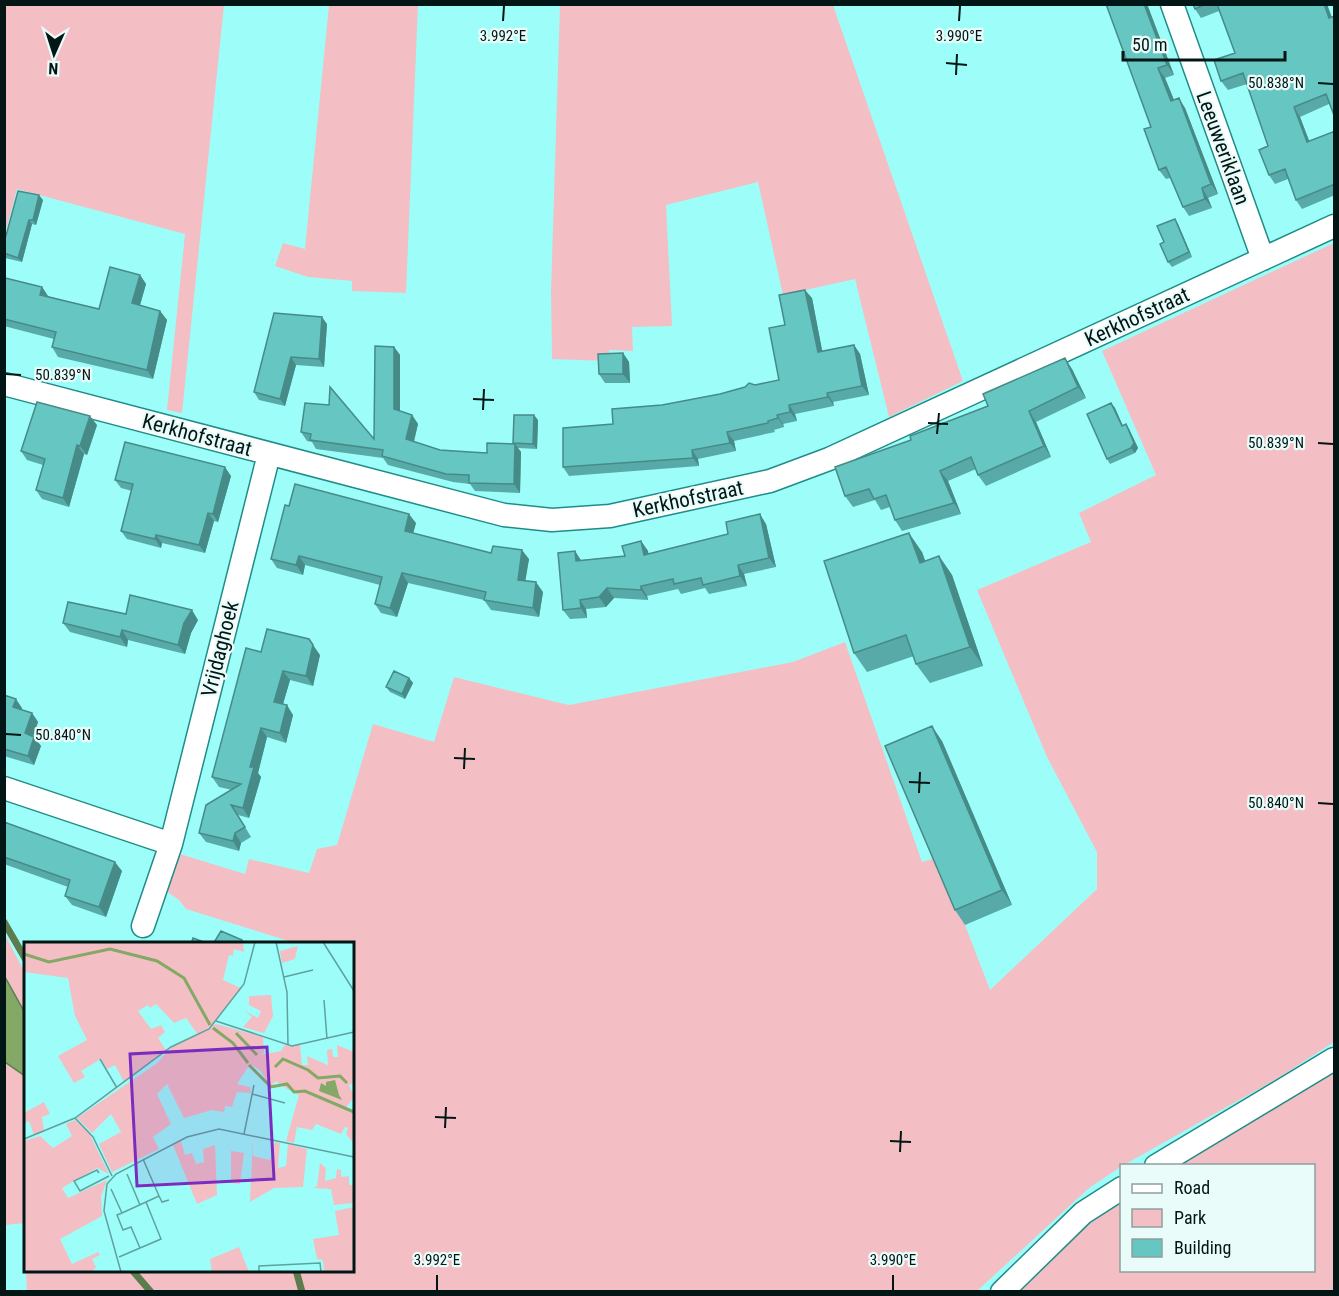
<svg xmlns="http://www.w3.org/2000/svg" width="1339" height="1296" font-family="'Roboto Condensed',sans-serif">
<rect width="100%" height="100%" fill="#9dfef9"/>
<path fill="#f3bfc4" d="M5 4 224 5 182 413 167 410 185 234 17 189 5 234Z
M329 5H418L406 293 352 291V281L308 277 275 266 283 243 305 249Z
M560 5H833L963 381 889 417 855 279 783 295 758 182 666 205 672 326 632 327 633 351 609 350V361L552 359 551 291Z
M1334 243V1042L1278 1078 1122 1166 1089 1188 977 1291 27 1292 26 1271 352 1270V944L295 943 186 909 179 900 166 891 180 854 245 874 249 859 309 873 317 849 337 845 373 724 434 742 454 677 569 705 793 662 845 642 922 862 939 857 990 990 1097 889V852L1047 757 977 590 1091 542 1079 513 1156 475 1102 351Z
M4 933 25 973V1013L5 977Z
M4 1062 26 1075 25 1223 5 1225Z
M1334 1072V1291L1014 1292 1066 1243 1121 1199 1122 1270H1314V1166L1177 1165Z"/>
<path fill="#84a866" stroke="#5d7c4e" stroke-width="1.5" d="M5 977 25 1013V1076L5 1062Z"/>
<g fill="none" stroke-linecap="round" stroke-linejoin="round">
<path stroke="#5d7c4e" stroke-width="7" d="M4 922 26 960
M132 1270 151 1292
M296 1270 302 1292"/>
<g stroke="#208c88" stroke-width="25">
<path id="minor" d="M1172 4 1263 259
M4 384 504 515 552 520 610 516 770 481 829 459 1334 226
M4 788 171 844
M143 926 171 844 269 454
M1156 1166 1334 1059
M1002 1292 1083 1213 1122 1188"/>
</g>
<use href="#minor" stroke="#fff" stroke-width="22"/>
</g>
<path fill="#57aaa7" d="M1147 4 1174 75 1165 78 1174 100 1185 108 1218 194 1208 198 1212 208 1189 216 1183 207 1170 178 1166 179 1159 170 1151 127Z
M1193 4H1327L1329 104 1300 117 1309 141 1335 131V195L1302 209 1296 200 1288 179 1275 184 1269 175 1268 146 1247 84 1228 90 1221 81 1235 53 1219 11 1201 18 1195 9Z
M43 200 36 225 32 224 22 262 5 258 4 256V243Z
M1178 224 1192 257 1172 267 1168 262 1164 242Z
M140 275 146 284 140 305 160 311 167 320 153 379 58 357 52 347 54 339 4 326V281L42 287 48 296 99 309Z
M812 298 822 351 854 345 860 354 869 395 833 402 834 406 795 414 797 421 783 424 784 427 774 430 775 432 734 441 736 451 698 459 699 466 569 476 563 467 613 424 662 405 720 394 755 385 779 380 785 325Z
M274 313 327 324 324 367 296 365 285 406 259 400 254 392Z
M394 347 400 355V411L412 415 418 424 414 442 440 450 487 453 514 444 538 420 537 449 518 448 521 452 520 493 475 491 470 484 453 482 388 465 383 458 316 449 312 442 307 441 301 432 374 439Z
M623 353 629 362 630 383H605L599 374Z
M1072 369 1086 398 1036 422 1051 457 986 486 978 475 976 469 948 481 961 514 902 531 895 520 890 507 881 510 875 500 853 507 845 496 911 440Z
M1111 403 1115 408 1123 426 1126 424 1129 429 1138 448 1135 453 1110 464 1107 459Z
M97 425 87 455 84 454 69 507 42 499 36 490 43 465 27 460 21 451Z
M231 476 218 522 214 521 205 553 162 543 161 548 127 539 121 531 132 491 121 488 115 480Z
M289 506 416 523 413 533 491 553 529 559 525 581 543 592 539 617 491 610 484 600 408 583 397 617 381 613 375 604 380 585 305 565 303 575 277 568 271 559Z
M766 524 776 567 744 574 747 586 709 594 705 588 681 594 678 589 647 596 648 600 614 598 606 607 586 609 587 618 570 619 563 610 575 551 581 560 625 556 641 541 648 551V554Z
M922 552 925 561 939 556 952 575 983 666 930 683 916 664 914 656 867 672 854 653Z
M126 614 198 620 191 633 185 654 128 640 127 647 70 632 63 623Z
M261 652 320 655 313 686 290 680 283 704 293 715 286 743 267 737 258 773 261 777 249 818 238 815 251 837 241 843 239 851 206 842 199 833 232 790 219 787 212 777Z
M409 678 413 683 405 699 390 692 386 687Z
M4 695 22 708V710L32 713 38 722 33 736 41 746 34 765 4 756Z
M942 741 1012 905 965 925 955 910Z
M4 822 122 871 106 917 72 905 65 896 68 887 4 864Z"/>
<path fill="#478b88" d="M1144 4H1147L1174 75 1167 65Z
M1324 4H1327L1335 26 1329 18Z
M1158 68 1165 78 1178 110 1171 101Z
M1179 98 1185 108 1218 194 1211 184Z
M1294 107 1300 117 1313 151 1307 142Z
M1202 188 1208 198 1212 208 1205 199Z
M39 195 43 200 36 225 33 220Z
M1175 219 1178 224 1192 257 1189 252Z
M29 220 32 224 22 262 18 258Z
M140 275 146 284 138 312 132 303Z
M42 287 48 296 40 295Z
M805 290 812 298 824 360 818 352Z
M160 311 167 320 153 379 147 370Z
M322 317 327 324 324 367 319 359Z
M854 345 860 354 869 395 862 386Z
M394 347 400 355V418L394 409Z
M623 353 629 362 630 383 623 374Z
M291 357 296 365 285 406 280 399Z
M1065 358 1072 369 1086 398 1078 387Z
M827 393 833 402 834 406 828 397Z
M1111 403 1115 408 1125 431 1122 426Z
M789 405 795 414 797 421 790 412Z
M1029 411 1036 422 1051 457 1044 446Z
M412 415 418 424 412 448 406 439Z
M534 415 538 420 537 449 533 444Z
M777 415 783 424 784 427 778 418Z
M90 416 97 425 87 455 80 446Z
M1126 424 1129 429 1138 448 1135 453 1131 448Z
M727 432 734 441 736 451 730 443Z
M515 444 521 452 520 493 514 484Z
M77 445 84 454 69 507 63 498Z
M692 450 698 459 699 466 693 458Z
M225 467 231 476 218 522 213 514Z
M940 471 948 481 961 514 954 503Z
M208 513 214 521 205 553 199 545Z
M409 514 416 523 411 541 405 531Z
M760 514 766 524 776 567 769 558Z
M909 533 922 552 933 582 920 563Z
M156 535 162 543 161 548 155 539Z
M641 541 648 551 651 565 644 555Z
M522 550 529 559 524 589 518 580Z
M575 551 581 561H576Z
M299 556 305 565 303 575 296 565Z
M939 556 952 575 983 666 970 647Z
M738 565 744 574 747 586 740 576Z
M402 573 408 583 397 617 390 608Z
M536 582 543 592 539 617 533 608Z
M641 586 647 596 648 600 641 590Z
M607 588 614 598 606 607 599 597Z
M580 600 586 609 587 618 581 608Z
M192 610 198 620 191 633 185 654 178 645 184 623Z
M122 630 128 640 127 647 120 637Z
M309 639 320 655 313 686 306 676Z
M283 671 290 680 281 711 274 702Z
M409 678 413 683 405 699 402 694Z
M16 699 22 708 20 716 13 707Z
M287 705 293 715 286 743 280 733Z
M32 713 38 722 31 743 25 733Z
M932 726 942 741 1012 905 1002 890Z
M261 728 267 737 258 773 261 777 249 818 243 808 250 767Z
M34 737 41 746 34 765 28 756Z
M235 833 241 843 239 851 233 841Z
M115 862 122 871 106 917 99 907Z"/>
<path fill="#65c6c2" stroke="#478b88" stroke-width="1.5" d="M1106 4H1144L1167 65 1158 68 1171 101 1179 98 1211 184 1202 188 1205 199 1183 207 1166 167 1159 170 1144 129 1151 127Z
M1193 4H1206L1195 9Z
M1217 4H1324L1329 18 1335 16V118L1326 94 1294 107 1307 142 1335 131V184L1296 200 1285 169 1269 175 1259 150 1268 146 1243 73 1221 81 1214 60 1235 53Z
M18 191 39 195 33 220H29L18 258 4 253V243Z
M1175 219 1189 252 1168 262 1160 244 1164 242 1157 226Z
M110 267 140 275 132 303 160 311 147 370 52 347 56 332 4 319V281L5 278 42 287 40 295 99 309Z
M805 290 818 352 854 345 862 386 827 393 828 397 789 405 790 412 777 415 778 418 768 421V423L727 432 730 443 692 450 693 458 563 467V428L613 424 612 409 662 405 720 394 745 387 749 383 755 385 779 380 769 328 785 325 779 295Z
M274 313 322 317 319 359 291 357 280 399 254 392Z
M375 346 394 347V409L412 415 406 439 440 450 470 452 487 453V443L515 444 514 484 469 483V475L446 474 382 456 383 450 310 440 311 434 301 432 305 403 329 405 330 387 374 439Z
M623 353V374H599L598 354Z
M1065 358 1078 387 1029 411 1044 446 978 475 971 457 940 471 954 503 895 520 886 495 874 499 869 489 845 496 835 467 911 440 910 436 988 406 983 394Z
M37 402 90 416 80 446 77 445 63 498 36 490 45 459 21 451Z
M1111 403 1122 426 1126 424 1134 443 1131 448 1107 459 1087 414Z
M514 415H534L533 444 513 443Z
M125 442 225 467 213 514 208 513 199 545 156 535 155 539 121 531 133 484 115 480Z
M295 484 409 514 405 531 491 553 493 546 522 550 518 580 536 582 533 608 484 600 486 592 402 573 390 608 375 604 382 577 299 556 296 565 271 559 285 505 289 506Z
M760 514 769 558 738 565 740 576 703 585 701 578 674 584 673 579 641 586V590L607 588 599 597 580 600 581 608 563 610 558 553 575 551 576 561 625 556 622 546 641 541 644 555 728 534 726 522Z
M909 533 920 563 939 556 970 647 916 664 906 635 854 653 824 561Z
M130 595 192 610 184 623 178 645 122 630 120 637 63 623 68 602 126 614Z
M267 629 309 639 313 645 306 676 283 671 274 702 287 705 280 733 261 728 250 767H254L243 808 231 805 245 827 235 833 233 841 199 833 206 805 241 784 212 777 246 648 261 652Z
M394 671 409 678 402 694 386 687Z
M4 695 16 699 13 707 32 713 25 733 34 737 28 756 4 749Z
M932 726 1002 890 955 910 885 746Z
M4 822 115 862 99 907 65 896 70 880 4 857Z
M221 931 242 940 241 944H213Z
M193 938 209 944H191Z"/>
<path fill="none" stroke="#021615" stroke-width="2" d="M503 21 504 6M959 21 960 6M946 63 967 65M956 75 957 54M1318 83 1333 84M6 374 21 375M473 399 494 400M483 410 484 389M928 423 948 424M937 434 939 413M1318 443 1333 444M6 734 21 735M454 758 475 759M464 769 465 748M909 782 930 783M919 793 920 772M1318 803 1333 804M435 1117 456 1118M445 1128 446 1107M890 1141 911 1142M900 1152 901 1131M437 1290V1275M893 1290V1275"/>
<g text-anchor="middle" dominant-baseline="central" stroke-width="4.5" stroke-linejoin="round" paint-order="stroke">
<g font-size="21" fill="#021615" stroke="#eafcfa">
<text transform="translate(1223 148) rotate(70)">Leeuweriklaan</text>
<text transform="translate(1137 317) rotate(-25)">Kerkhofstraat</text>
<text transform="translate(197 435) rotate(15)">Kerkhofstraat</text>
<text transform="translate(688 499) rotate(-12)">Kerkhofstraat</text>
<text transform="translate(220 649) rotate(-76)">Vrijdaghoek</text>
</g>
</g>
<g transform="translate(24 942)">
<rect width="330" height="330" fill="#9dfef9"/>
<path d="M0 0H219L220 10 210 7 209 14 205 13 199 38 217 46 189 82 174 93 162 76 150 81 132 62 126 66 124 63 114 69 127 87 137 83 141 90 134 96 142 108 100 140 91 123 83 127 77 117 57 129 61 135 50 141 34 114 63 98 51 74 44 36 0 30ZM274 4 271 17 258 21 256 9ZM247 53 249 74 240 91 219 85 228 75 221 69 234 76 237 69 225 63V54ZM192 82 239 95 240 111 236 113 257 109 261 103H276L278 123H284L283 114 304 123 303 108 308 107 309 115H314L313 103 330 110V141L325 143 330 155 321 167 330 171V202L322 192 324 186 321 185 317 192 292 182 288 188 273 185 270 201 262 199 275 153 260 145 261 141 255 142 253 139 248 142 253 143H245L237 129 226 122 213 142 226 145 227 151 213 150 208 165 201 164 200 170 188 168 160 176 143 142 133 152 147 182 129 195 135 207 88 230 75 202 97 190 87 172 68 191 53 176 132 122 147 106ZM20 160 26 172 18 175 20 190 10 193 5 179 0 181V171ZM51 178 65 191 85 232 73 226 38 246 44 256 83 238 77 255 78 274 36 297 48 322 74 310 76 313 68 317 72 325 68 330H0V199L16 194 29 206 48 194 42 182ZM229 196V214L246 218 251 200 256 201 254 226 262 224 264 202 283 207 279 245 250 246 226 260ZM157 199 161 213 168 211 172 222 180 220 179 207 191 203 193 253 173 262 149 203ZM207 209 220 211 216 242 207 241ZM296 221 302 226 301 239 312 236 313 227 317 228V235L325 234V243H330V261L310 263 307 247 289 246 293 244ZM330 265V330H300L299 318 293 317 289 297 315 293 311 269ZM215 305 225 330H188L186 317Z" fill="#f3bfc4"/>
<path d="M311 138 315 153 318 158 295 149 297 141 302 144V140Z" fill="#84a866"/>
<path fill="none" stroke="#84a866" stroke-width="3" d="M0 12 25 20 86 7 133 19 160 36 186 83M189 86 209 101 224 121M212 91 233 113M225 123 247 145 263 142 270 150 281 149 330 170M251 125 259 117 284 128 294 136 316 134 323 141"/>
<path fill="none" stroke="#5fa19e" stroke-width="1.5" d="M252 0 263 50 264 103M299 0 330 49M260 35 289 28M300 58 303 97M192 79 268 104 330 90M76 117 93 146M228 152 261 161M51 176 69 195 88 234M220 192 230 143M0 197 51 176 147 105 185 87 220 42 231 0M119 217 135 254M75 231 73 228 50 239 56 249 85 234M103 232 116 263M87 247 98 271M98 271 135 254 138 260 145 258M98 271 93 273 99 288 107 285 116 306M95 315 137 297 122 260M97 330 80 269 83 242 92 232 163 195 195 187 330 215M235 330V324L296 321 297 330"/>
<path fill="#7b2cbf" fill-opacity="0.15" stroke="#7b2cbf" stroke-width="3" d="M243 105 250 237 113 244 106 112Z"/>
<rect width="330" height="330" fill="none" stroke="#021615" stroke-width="3"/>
</g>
<g font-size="15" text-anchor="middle" fill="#021615" stroke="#eafcfa" stroke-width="4.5" stroke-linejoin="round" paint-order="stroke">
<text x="503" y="41">3.992°E</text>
<text x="959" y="41">3.990°E</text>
<text x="1276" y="88">50.838°N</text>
<text x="63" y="380">50.839°N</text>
<text x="1276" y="448">50.839°N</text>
<text x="63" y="740">50.840°N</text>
<text x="1276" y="808">50.840°N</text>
<text x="437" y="1265">3.992°E</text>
<text x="893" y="1265">3.990°E</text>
</g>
<rect width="1339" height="1296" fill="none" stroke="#021615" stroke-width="12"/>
<rect x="1120" y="1164" width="195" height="108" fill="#eafcfa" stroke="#8da09e" stroke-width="1.5"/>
<rect x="1132" y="1184" width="30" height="9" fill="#ffffff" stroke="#8da09e" stroke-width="1.5"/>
<text x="1174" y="1194" font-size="18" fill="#021615">Road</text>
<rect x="1132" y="1209" width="30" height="18" fill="#f3bfc4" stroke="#8da09e" stroke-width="1.5"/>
<text x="1174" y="1224" font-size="18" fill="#021615">Park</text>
<rect x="1132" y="1239" width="30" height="18" fill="#65c6c2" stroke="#8da09e" stroke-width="1.5"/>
<text x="1174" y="1254" font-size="18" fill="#021615">Building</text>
<g transform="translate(54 54) rotate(183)" stroke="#eafcfa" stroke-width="4.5" paint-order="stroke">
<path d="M0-4.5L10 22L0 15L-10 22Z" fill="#021615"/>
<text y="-9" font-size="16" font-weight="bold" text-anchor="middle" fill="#021615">N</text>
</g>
<path d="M1123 51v9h162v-9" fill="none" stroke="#021615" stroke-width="3"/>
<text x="1132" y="51" font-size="18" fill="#021615" stroke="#eafcfa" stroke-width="4.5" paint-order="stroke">50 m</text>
</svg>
